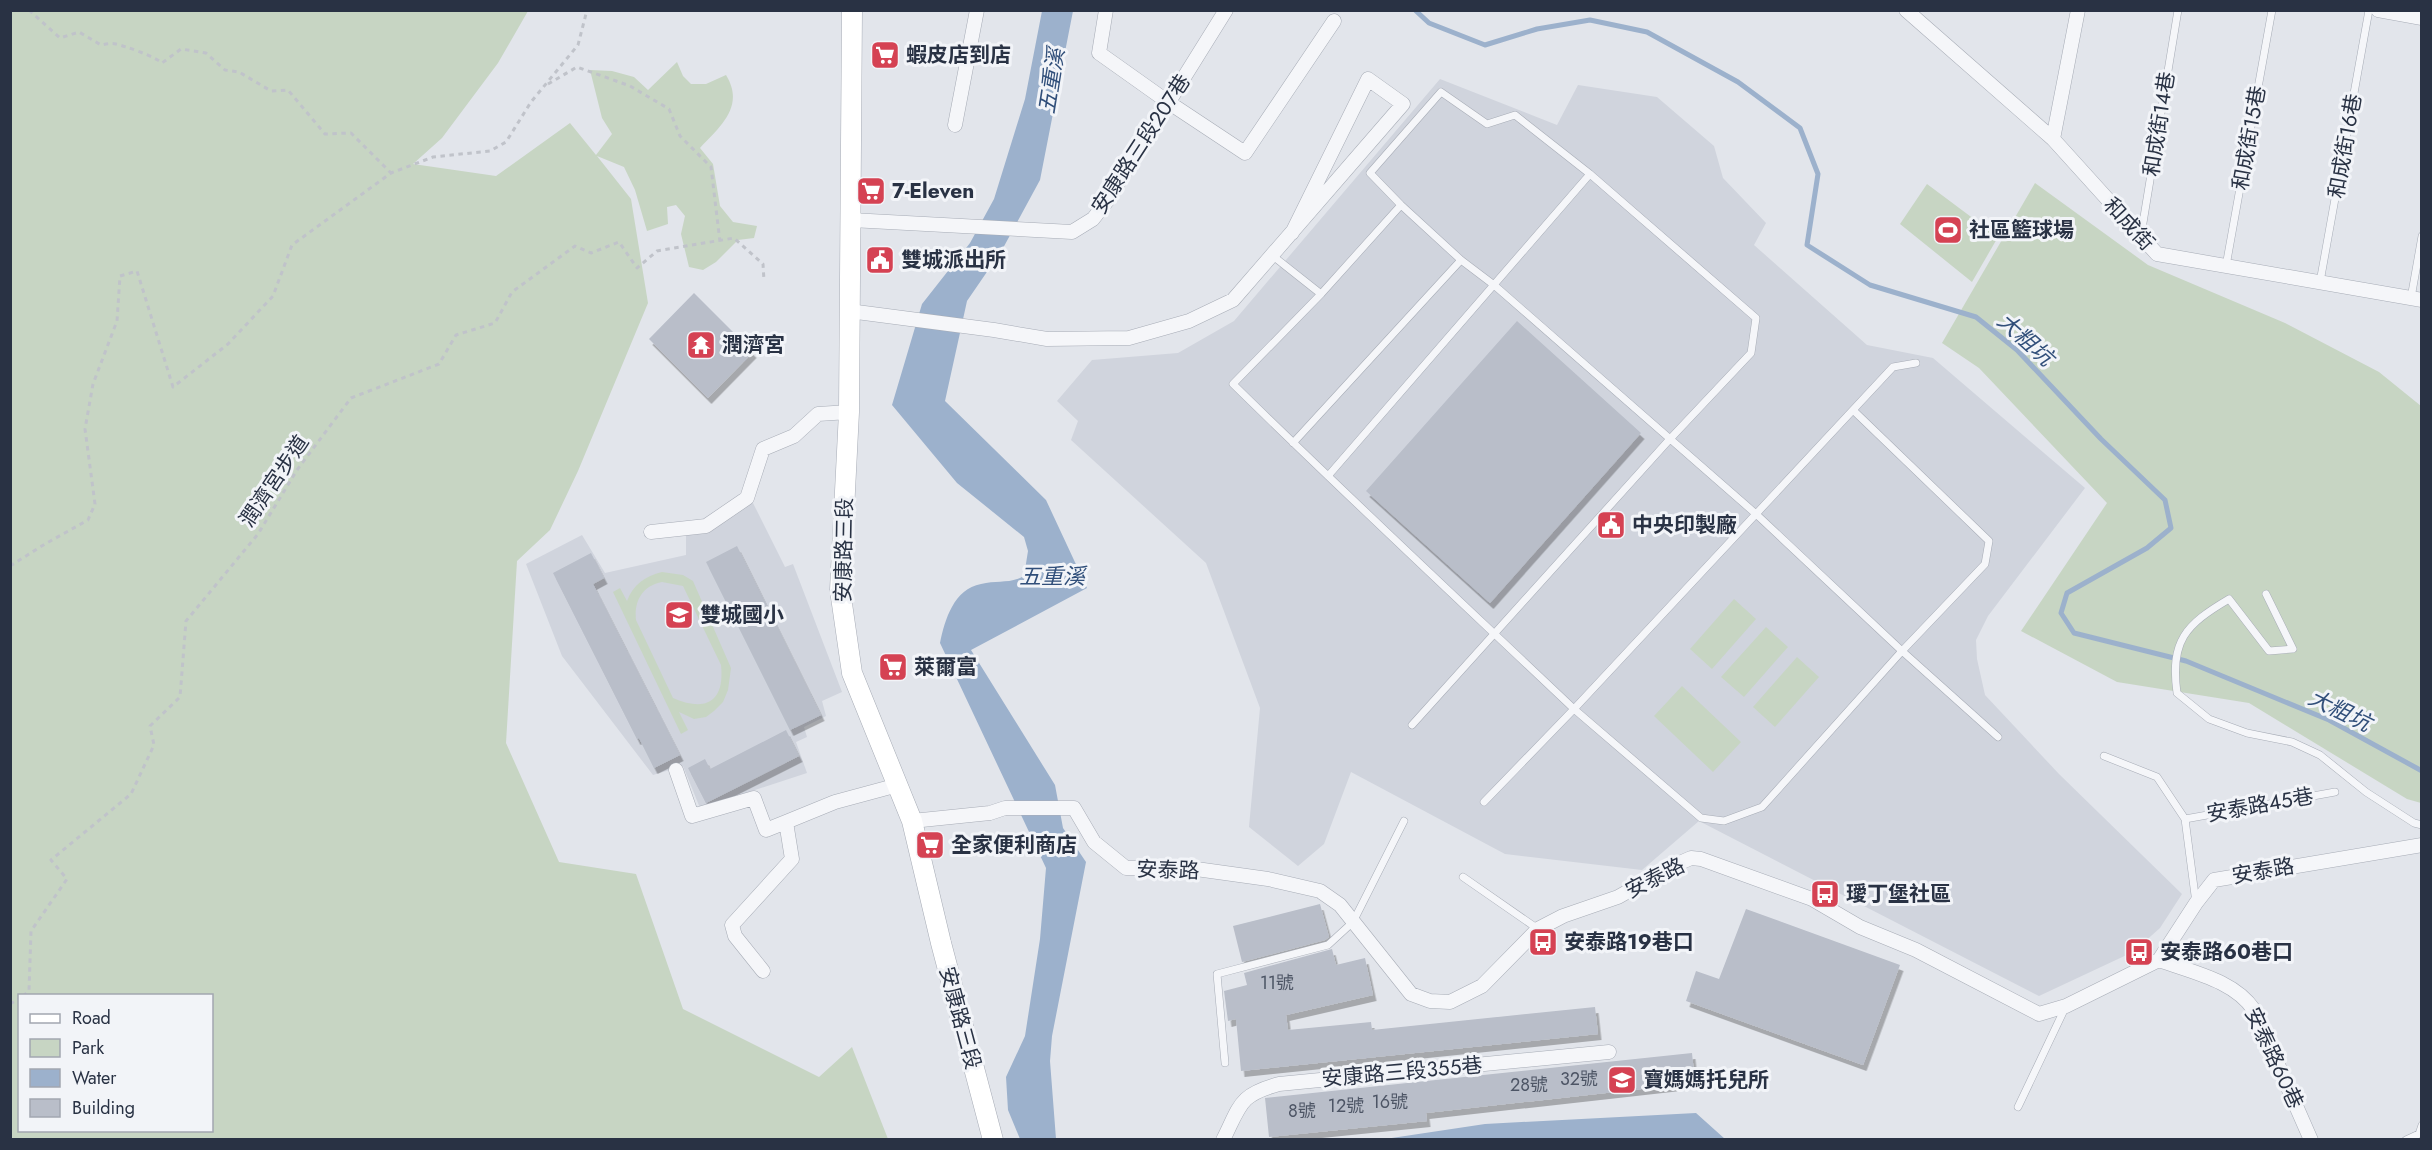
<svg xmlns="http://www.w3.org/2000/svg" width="2432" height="1150" font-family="Jost,'Noto Sans TC',sans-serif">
<defs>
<filter id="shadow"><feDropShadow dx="3.5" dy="6" stdDeviation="0" flood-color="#0004"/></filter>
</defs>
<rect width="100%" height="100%" fill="#e2e5eb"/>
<path fill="#d0d4dd" d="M1440 79 1557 125 1578 85 1657 97 1714 146 1723 178 1766 223 1754 245 1867 345 1933 358 2085 488 1988 616 1976 640 1977 659 1985 695 2059 774 2182 894 2160 928 2133 952 2039 996 1699 821 1642 870 1505 854 1351 772 1324 844 1298 866 1249 827 1260 708 1206 563 1071 440 1078 421 1057 401 1092 360 1178 353 1234 321Z
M752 501 785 567 793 564 842 692 822 701 826 716 804 727 807 737 796 742 807 773 700 808 683 766 653 775 562 656 526 564 582 535 605 573 686 555V534Z"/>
<path fill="#c7d5c3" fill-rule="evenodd" d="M10 11H528L498 63 442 138 413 164 496 176 570 123 596 155 612 134 602 118 590 70 612 71 634 77 648 90 677 62 683 76 691 84H706L726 75C745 106 721 126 700 148L713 164 720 206 733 222 757 226 754 238 738 240 716 262 703 270 689 267 681 234 685 216 676 205 667 207 668 224 647 231 635 190 624 167 597 156 631 199 648 303 578 471 550 530 517 561 506 743 559 862 636 874 683 1009 819 1077 852 1047 888 1139H11ZM20 996H212V1130H20Z
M2035 183 2148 265 2285 323 2379 372 2421 406V803L2407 799 2249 703 2117 682 2021 631 2107 503 1979 368 1942 343Z
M1927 184 1998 237 1972 282 1900 224Z
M662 572 683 575 693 581 731 668 728 690 723 702 714 711 706 717 694 719 679 712 688 730 681 734 613 592 620 588 627 601C633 585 645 576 662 572ZM662 582 683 586 721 665C725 703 705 712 673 698L636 620C634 601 642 586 662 582Z
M1734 599 1756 619 1712 669 1690 649Z
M1766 627 1788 647 1744 697 1721 677Z
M1797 657 1819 677 1775 727 1753 707Z
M1682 686 1741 742 1713 772 1654 716Z"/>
<path fill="#9cb1cc" d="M1042 11H1073L1040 180 1002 250 967 301 945 401 1046 500 1087 588 971 650 1055 785 1063 828 1086 862 1052 1036 1050 1061 1056 1139H1020L1008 1110 1006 1077 1025 1036 1040 939 1046 868 940 643C945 619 954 589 981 584 997 580 1010 584 1024 576L1028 551 1024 537 957 483 892 405 922 304 970 243 994 199 1025 99Z
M1696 1113 1725 1139H1385L1485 1124Z"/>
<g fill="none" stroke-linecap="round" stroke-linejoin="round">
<path stroke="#9cb1cc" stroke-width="5" d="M1415 10 1429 23 1485 45 1537 29 1590 20 1647 32 1738 82 1800 128 1818 174 1807 245 1870 285 1976 317 2017 350 2101 439 2165 500 2171 528 2147 548 2067 593 2061 613 2074 633 2186 661 2329 720 2422 771"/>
</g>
<path fill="#b9bec9" filter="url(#shadow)" d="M694 293 753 352 708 398 649 339Z
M1517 321 1641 433 1490 603 1366 491Z
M737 546 821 715 790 730 706 562Z
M591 553 604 578 593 584 680 755 654 768 639 738 637 739 553 573Z
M786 730 799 756 706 803 688 768 705 759 710 769Z
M1320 904 1329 937 1325 940 1242 962 1233 926Z
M1746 909 1900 965 1863 1065 1686 1001 1696 971 1719 979Z
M1332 949 1336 965 1365 958 1373 995 1286 1015 1288 1030 1371 1022 1372 1030 1595 1007 1598 1034 1241 1071 1236 1019 1228 1021 1224 991 1247 985 1244 973Z
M1692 1053 1695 1083 1426 1113 1427 1121 1269 1137 1265 1098Z"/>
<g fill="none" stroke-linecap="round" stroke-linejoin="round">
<g stroke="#a7acb6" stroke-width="8">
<path id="lane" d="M1401 205 1321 294 1233 384C1345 494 1460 601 1574 709L1756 514 1494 285 1461 260 1401 205 1370 173 1441 92 1487 124 1515 115 1590 174 1756 318 1751 353 1669 440 1412 725
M2141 235 2178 10
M1273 256 1321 294
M2226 266 2272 10
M2320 282 2369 10
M2411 298 2422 236
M1916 363 1893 367 1756 514 1902 651 1998 737
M1293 443 1461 260
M1328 476 1590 174
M2266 594 2293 649 2269 651 2229 599C2185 625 2170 641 2177 693L2209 719 2247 733 2292 742 2320 755 2366 792 2414 823 2422 825
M2104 756 2157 777 2185 819 2196 903
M1484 802 1574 709 1701 818 1724 821 1762 807 1902 651 1985 564 1989 541 1854 411
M2185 819 2335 792
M1463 877 1538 929
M1225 1063 1217 974 1328 945 1353 922 1404 821
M2018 1107 2066 1006
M2406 1140 2419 1134 2422 1125"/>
</g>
<g stroke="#a7acb6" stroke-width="15">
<path id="street" d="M1106 10 1099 53 1168 102 1245 153 1334 21
M1906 10 2053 139 2157 254 2422 300
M2378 10 2422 18
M955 125 977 10
M2053 139 2078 10
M851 220 1072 232 1093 219 1107 201 1226 10
M849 311 994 330 1047 339 1129 338 1189 321 1233 300 1403 104 1368 79 1292 233
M651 532 706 526 747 498 763 449 794 436 818 414 849 412
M676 770 692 816 754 798 766 830 786 822
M912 821 990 813 1005 808H1074L1094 842 1126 868H1189L1268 879 1320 891 1340 905 1411 994 1430 1001 1450 1002 1482 986 1538 929 1563 916 1618 897 1673 866 1691 858 1701 859 1812 899 1860 927 1916 950 2039 1014 2066 1006 2159 960 2196 903 2214 880 2422 845
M2159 960C2191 972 2234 980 2254 1010L2311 1140
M763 971 735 936 732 925 792 859 786 822 835 802 898 785
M1223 1140C1241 1104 1239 1095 1279 1084L1609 1052"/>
</g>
<g stroke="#a7acb6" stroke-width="21">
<path id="secondary" d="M852 10 849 412 840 590 852 673 912 821 941 943 993 1140"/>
</g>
<path stroke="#c0c3ca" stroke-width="3" stroke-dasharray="4.5 4.5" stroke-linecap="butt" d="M29 10 60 38 79 32 101 45C106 44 111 43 116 44 125 46 156 57 162 63L181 49 206 53 225 70 239 72 271 91 288 90 325 134 351 133 391 173
M548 84 577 67 630 86 669 109 680 136 711 167 720 242
M10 566 45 544 88 520 95 504 85 429 93 384 117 321 120 276 137 271 173 387 228 344 273 296 292 245 391 173 433 157 490 151 506 142 531 102 578 45 587 10
M23 996 29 991 31 931 67 879 51 860 131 794 154 745 150 726 180 697 186 621 258 534 297 470 351 398 439 364 456 335 495 323 512 292 575 246 591 253 619 242 637 268 657 251 734 238 763 264 764 281
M10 1004 20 998"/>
<use href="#lane" stroke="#f5f6f9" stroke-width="7"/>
<use href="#street" stroke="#f5f6f9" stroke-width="14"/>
<use href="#secondary" stroke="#fff" stroke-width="20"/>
</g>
<defs>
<g id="supermarket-square" transform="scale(1.5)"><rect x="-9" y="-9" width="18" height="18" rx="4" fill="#d54253" stroke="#f2f4f8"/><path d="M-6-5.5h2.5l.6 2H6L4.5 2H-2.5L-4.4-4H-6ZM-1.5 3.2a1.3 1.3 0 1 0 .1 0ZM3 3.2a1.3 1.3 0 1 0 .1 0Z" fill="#fff"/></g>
<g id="stadium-square" transform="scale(1.5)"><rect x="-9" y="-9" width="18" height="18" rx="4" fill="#d54253" stroke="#f2f4f8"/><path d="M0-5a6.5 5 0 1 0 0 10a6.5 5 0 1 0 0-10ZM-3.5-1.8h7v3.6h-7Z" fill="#fff"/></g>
<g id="civic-square" transform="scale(1.5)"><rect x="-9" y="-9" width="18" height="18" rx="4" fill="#d54253" stroke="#f2f4f8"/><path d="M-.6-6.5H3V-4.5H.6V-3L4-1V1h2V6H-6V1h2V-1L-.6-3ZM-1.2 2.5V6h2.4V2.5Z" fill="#fff"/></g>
<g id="temple-square" transform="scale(1.5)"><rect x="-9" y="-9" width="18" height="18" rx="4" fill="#d54253" stroke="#f2f4f8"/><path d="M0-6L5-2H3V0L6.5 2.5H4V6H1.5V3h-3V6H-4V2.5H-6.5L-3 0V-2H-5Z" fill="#fff"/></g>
<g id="school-square" transform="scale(1.5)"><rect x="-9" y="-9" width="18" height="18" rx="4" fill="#d54253" stroke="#f2f4f8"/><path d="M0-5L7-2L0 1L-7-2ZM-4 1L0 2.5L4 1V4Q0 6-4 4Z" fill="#fff"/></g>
<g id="bus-square" transform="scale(1.5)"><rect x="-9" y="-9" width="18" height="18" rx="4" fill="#d54253" stroke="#f2f4f8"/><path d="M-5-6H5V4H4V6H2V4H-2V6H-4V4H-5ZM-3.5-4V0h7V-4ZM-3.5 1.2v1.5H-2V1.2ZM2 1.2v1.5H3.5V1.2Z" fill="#fff"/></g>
</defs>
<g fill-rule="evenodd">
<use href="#supermarket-square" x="885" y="55"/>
<use href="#supermarket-square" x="871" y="191"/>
<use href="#stadium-square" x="1948" y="230"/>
<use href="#civic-square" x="880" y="260"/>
<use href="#temple-square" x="701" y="345"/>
<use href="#civic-square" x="1611" y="525"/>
<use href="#school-square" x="679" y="615"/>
<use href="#supermarket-square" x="893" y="667"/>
<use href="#supermarket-square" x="930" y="845"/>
<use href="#bus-square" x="1825" y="894"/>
<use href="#bus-square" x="1543" y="942"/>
<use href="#bus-square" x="2139" y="952"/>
<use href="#school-square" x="1622" y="1080"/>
</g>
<g text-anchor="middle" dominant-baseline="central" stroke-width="6" stroke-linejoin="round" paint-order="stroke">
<g font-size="18" fill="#4d5565">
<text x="1277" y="983">11號</text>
<text x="1579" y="1079">32號</text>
<text x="1529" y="1085">28號</text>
<text x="1390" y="1102">16號</text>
<text x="1346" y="1106">12號</text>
<text x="1302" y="1111">8號</text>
</g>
<g font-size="21" font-weight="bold" fill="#293244" stroke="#f2f4f8" text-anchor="start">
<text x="906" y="55">蝦皮店到店</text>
<text x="892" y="191">7-Eleven</text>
<text x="1969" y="230">社區籃球場</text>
<text x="901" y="260">雙城派出所</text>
<text x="722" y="345">潤濟宮</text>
<text x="1632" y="525">中央印製廠</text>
<text x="700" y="615">雙城國小</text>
<text x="914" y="667">萊爾富</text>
<text x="951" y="845">全家便利商店</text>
<text x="1846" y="894">璦丁堡社區</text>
<text x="1564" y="942">安泰路19巷口</text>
<text x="2160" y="952">安泰路60巷口</text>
<text x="1643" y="1080">寶媽媽托兒所</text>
</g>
<g font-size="21" fill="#293244" stroke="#f2f4f8">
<text transform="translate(2159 124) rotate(-81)">和成街14巷</text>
<text transform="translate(2249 138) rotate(-80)">和成街15巷</text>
<text transform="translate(1141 144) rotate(-57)">安康路三段207巷</text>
<text transform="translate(2345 146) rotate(-80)">和成街16巷</text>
<text transform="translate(2129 224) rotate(47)">和成街</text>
<text transform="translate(274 481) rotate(-56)">潤濟宮步道</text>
<text transform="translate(844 550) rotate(-89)">安康路三段</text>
<text transform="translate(2260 805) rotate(-10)">安泰路45巷</text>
<text transform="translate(1168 870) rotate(2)">安泰路</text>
<text transform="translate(2263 871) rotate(-10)">安泰路</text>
<text transform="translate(1655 878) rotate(-27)">安泰路</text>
<text transform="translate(960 1018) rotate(75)">安康路三段</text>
<text transform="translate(2274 1058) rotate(65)">安泰路60巷</text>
<text transform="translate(1402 1072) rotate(-5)">安康路三段355巷</text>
</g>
<g font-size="22" font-style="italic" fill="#314f7a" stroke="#f2f4f8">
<text transform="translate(1051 81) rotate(-81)">五重溪</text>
<text transform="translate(2026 339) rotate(42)">大粗坑</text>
<text x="1052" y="576">五重溪</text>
<text transform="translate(2340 710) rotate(26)">大粗坑</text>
</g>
</g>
<rect width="2432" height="1150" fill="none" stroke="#293244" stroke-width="24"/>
<rect x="18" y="994" width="195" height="138" fill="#f2f4f8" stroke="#a2a6b0" stroke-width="1.5"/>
<rect x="30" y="1014" width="30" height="9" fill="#ffffff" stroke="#a2a6b0" stroke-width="1.5"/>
<text x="72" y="1024" font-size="18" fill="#293244">Road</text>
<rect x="30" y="1039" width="30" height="18" fill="#c7d5c3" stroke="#a2a6b0" stroke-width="1.5"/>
<text x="72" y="1054" font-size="18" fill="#293244">Park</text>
<rect x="30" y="1069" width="30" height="18" fill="#9cb1cc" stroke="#a2a6b0" stroke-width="1.5"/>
<text x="72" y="1084" font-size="18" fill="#293244">Water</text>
<rect x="30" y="1099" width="30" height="18" fill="#b9bec9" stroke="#a2a6b0" stroke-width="1.5"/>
<text x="72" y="1114" font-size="18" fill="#293244">Building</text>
</svg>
